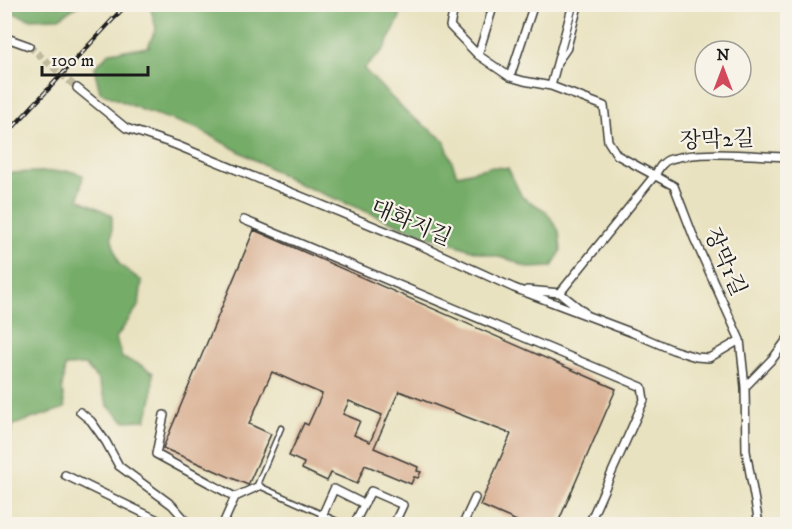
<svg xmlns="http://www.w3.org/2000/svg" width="792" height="529" font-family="'IM FELL DW Pica','Noto Serif KR',serif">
<rect width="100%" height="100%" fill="#f7f3e8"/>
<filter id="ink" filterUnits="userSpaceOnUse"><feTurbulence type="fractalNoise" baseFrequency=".0167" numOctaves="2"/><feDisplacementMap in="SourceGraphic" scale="12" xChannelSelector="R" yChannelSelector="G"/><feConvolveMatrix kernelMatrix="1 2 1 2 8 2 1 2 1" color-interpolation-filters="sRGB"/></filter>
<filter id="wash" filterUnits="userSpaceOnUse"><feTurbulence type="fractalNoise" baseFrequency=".008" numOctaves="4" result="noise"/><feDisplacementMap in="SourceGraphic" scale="24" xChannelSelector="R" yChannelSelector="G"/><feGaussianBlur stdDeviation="1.35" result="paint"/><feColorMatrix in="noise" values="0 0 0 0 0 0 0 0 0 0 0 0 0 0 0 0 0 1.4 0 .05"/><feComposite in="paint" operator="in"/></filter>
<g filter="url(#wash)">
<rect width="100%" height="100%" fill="#e9e2c0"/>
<path fill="#75ac68" stroke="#486442" stroke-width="1.5" d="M4 5 5 4 79 5 59 18 29 19 5 10Z
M151 5H399L400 17 384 49 364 69 406 112 444 140 457 175 490 167 508 168 522 197 546 211 559 231 561 250 552 267 528 268 511 260 478 252 414 231 299 184 196 128 142 110 100 92 94 68 110 52 148 47 156 28 150 6Z
M70 171 83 175 79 199 112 215V240L119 264 142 281 139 305 116 338 122 358 139 364 153 373 152 398 146 420 124 421 108 406 98 380 85 365 65 366 62 388 65 408 13 425 5 458V173Z"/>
<g id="blocks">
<path fill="#d8ad90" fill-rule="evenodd" d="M254 230 616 389 557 525H526L480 505 511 434 399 391 374 448 418 467 417 471 421 472 418 478 414 477 411 484 365 465 357 484 331 473 327 481 302 469 304 463 289 456 304 423 308 425 322 394 272 372 249 424 271 434 248 485 163 448ZM349 401 382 415 370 442 354 435 360 421 343 414Z"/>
</g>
</g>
<g filter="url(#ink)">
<use href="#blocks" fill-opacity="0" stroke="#3b3a35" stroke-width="1.5"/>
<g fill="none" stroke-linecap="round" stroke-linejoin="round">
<path stroke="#c0ba9f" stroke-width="7" stroke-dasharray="7 3.5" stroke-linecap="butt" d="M29 46 77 88"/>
<g stroke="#3b3a35" stroke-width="7">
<path id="service" d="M559 62 568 49 580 4
M281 428 257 485 344 524"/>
</g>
<g stroke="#3b3a35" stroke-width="10">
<path id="minor" d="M455 4 450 26 478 55 510 77 524 81 551 86 604 106 608 141 617 155 674 186 694 238 740 340 745 387 746 451 759 524
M4 37 29 46
M478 55 494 4
M510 77 534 4
M551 86 573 4
M77 88 126 128 176 145 422 246 514 288 633 333 673 350 696 357 709 358 740 340
M244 220 642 387 644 400 589 524
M527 290 560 293 584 312
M560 293 655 175C659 168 663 161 671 159 700 150 756 156 788 157
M745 387 774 357 788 338
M80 412 91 421 106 442 119 466 172 505 189 524
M164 415 156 454 235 497 259 486
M65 475 166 524
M322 516 334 489 364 504
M223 524 235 497
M354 524 371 491 403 505 394 524
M463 524 475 498"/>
</g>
<use href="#service" stroke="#fff" stroke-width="4"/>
<use href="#minor" stroke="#fff" stroke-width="7"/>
<g stroke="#1c1c1c" stroke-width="4.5">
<path id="rail" d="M4 137 127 4"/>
</g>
<use href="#rail" stroke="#f7f3e8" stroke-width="2" stroke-dasharray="7" stroke-linecap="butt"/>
</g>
</g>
<g text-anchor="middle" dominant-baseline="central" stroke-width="4.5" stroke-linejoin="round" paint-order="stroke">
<g font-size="22" fill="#1c1c1c" stroke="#f7f3e8">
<text transform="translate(717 140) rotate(-2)">장막2길</text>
<text transform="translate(411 223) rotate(23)">대화지길</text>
<text transform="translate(725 262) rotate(66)">장막1길</text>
</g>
</g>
<rect width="792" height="529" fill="none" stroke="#f7f3e8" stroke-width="24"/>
<g transform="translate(723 69)"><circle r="28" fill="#f7f3e8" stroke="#9f9d96" stroke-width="1.5"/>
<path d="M0-4.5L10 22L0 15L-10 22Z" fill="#d1495b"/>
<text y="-9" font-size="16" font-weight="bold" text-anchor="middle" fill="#1c1c1c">N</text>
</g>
<path d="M42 66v9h106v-9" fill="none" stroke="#1c1c1c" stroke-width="3"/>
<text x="51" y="66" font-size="18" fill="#1c1c1c" stroke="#f7f3e8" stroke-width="4.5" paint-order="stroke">100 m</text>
</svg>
